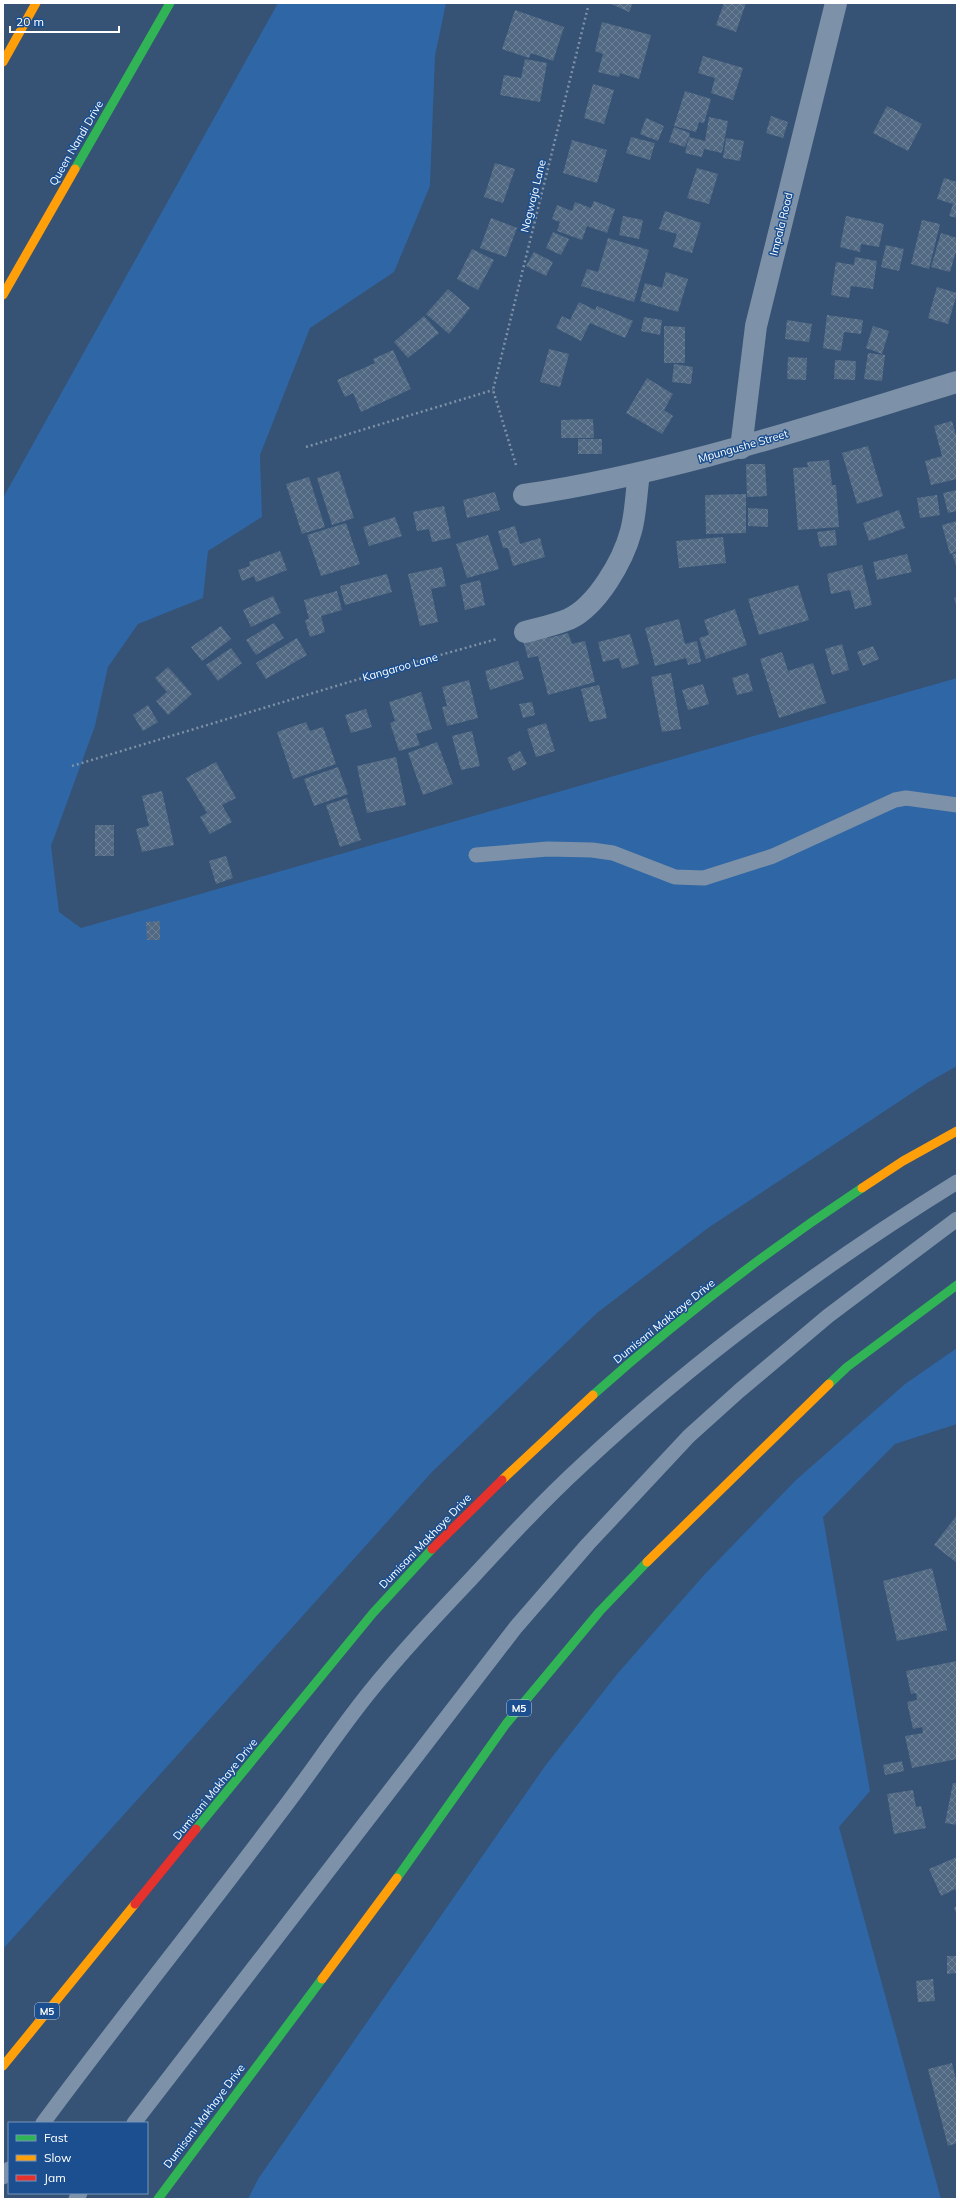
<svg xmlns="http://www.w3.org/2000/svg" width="960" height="2202" font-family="Mulish,sans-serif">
<defs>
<pattern id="building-cross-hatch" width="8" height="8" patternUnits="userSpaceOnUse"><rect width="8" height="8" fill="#526984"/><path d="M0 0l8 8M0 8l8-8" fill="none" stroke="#6c8096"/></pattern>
</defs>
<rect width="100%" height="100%" fill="#365274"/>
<path fill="#2f66a5" d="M278 3H446L435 56 430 186 394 272 310 328 260 455 262 517 208 551 203 598 138 624 108 667 95 726 51 846 59 912 81 928 957 678V1066L927 1083 708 1228 597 1313 432 1472 3 1949V498Z
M957 1348V1424L895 1444 823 1517 870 1791 839 1827 941 2199H248L258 2179 545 1766 618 1673 704 1575 796 1480 905 1384Z"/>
<path fill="url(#building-cross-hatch)" d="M609 3H633L629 12Z
M724 3H746L736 32 716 25Z
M515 10 564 27 553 61 531 53 529 58 502 49Z
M602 22 651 35 639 79 620 73 619 77 598 72 603 54 595 51Z
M703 56 743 68 733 100 711 93 715 78 698 73Z
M525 59 547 63 540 102 500 95 504 75 521 78Z
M593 84 614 90 604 124 584 118Z
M685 91 711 99 704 123 699 122 696 132 674 126Z
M887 106 922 124 908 151 873 133Z
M771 116 788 122 783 138 766 133Z
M709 117 728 121 722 153 704 149 702 157 685 153 689 137 705 141Z
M646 118 664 126 658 141 640 134Z
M674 127 690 133 685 147 669 142Z
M631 137 655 143 650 160 626 153Z
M726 138 744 141 740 161 723 158Z
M572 140 607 150 597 183 563 173Z
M495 163 515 169 503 203 484 197Z
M697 168 718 174 709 204 687 198Z
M944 178 957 182V218L949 216 953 204 937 199Z
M594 201 615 209 607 233 587 226 582 240 557 231 560 222 552 219 557 205 572 211 575 202 591 208Z
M665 211 701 223 692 253 673 247 677 234 659 229Z
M623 216 643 220 639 239 619 235Z
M846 216 884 224 879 247 861 244 860 252 840 247Z
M491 218 517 228 506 257 480 248Z
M922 220 940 224 929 269 911 264Z
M553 232 569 239 561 255 546 248Z
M941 233 957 238V248L950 272 931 267Z
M608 238 649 250 634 302 581 286 587 269 598 272Z
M886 245 904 249 899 271 881 267Z
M472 249 494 260 478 290 457 279Z
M534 252 553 262 546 276 526 266Z
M855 257 877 261 873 289 851 286 849 298 831 295 836 262 854 265Z
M666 272 688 279 678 312 640 301 645 283 662 288Z
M937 287 957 293 948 324 928 318Z
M448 289 470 308 449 334 426 314Z
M579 302 595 310 597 306 633 321 625 338 590 323 581 341 556 328 562 316 570 320Z
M827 315 863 320 861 334 844 332 841 351 823 348Z
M424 316 439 333 408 358 394 342Z
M644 317 662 320 660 335 641 331Z
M787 320 812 324 809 342 785 339Z
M664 326 685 327V363H664Z
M873 326 889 331 882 354 866 348Z
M549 349 569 354 560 387 540 382Z
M393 350 411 389 361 412 353 393 345 397 337 380 375 363 373 359Z
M868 353 885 355 882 381 864 379Z
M788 357 807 358 806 380 787 379Z
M835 360 856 361 855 380 834 379Z
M674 364 693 367 691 384 672 382Z
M647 378 673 394 664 410 673 416 662 434 626 413Z
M593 419 594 438H561V420Z
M952 421 957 439V479L931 485 925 461 942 456 934 426Z
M578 439H602V454H578Z
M868 446 883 496 857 504 842 453Z
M829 460 832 485H836L839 527 798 530 793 468 808 467 807 462Z
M746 464H765L767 496 747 497Z
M339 471 354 518 332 525 317 478Z
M309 477 325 527 302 534 286 484Z
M957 490V511L948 513 943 493Z
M495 492 500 510 467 518 463 500Z
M746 494V533L706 534 705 495Z
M937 495 940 515 920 518 917 498Z
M444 506 451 538 432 542 429 529 417 531 413 512Z
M748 508 768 509V527L748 526Z
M899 510 905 528 869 541 863 523Z
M395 517 402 536 369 546 363 527Z
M957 521V551L950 554 942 525Z
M346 523 360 564 321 576 307 535Z
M515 526 520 544 540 538 545 557 513 566 508 548H503L498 531Z
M835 530 837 545 820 547 817 532Z
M488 535 499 569 467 578 456 544Z
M723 537 726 563 679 568 676 541Z
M280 551 287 570 256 582 254 576 242 581 238 570 250 566 249 562Z
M957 553V568L952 554Z
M907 554 912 572 877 580 873 562Z
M862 565 872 605 855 609 850 590 831 594 827 574Z
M442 567 446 586 431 589 438 622 420 626 408 574Z
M387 574 392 592 345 605 340 586Z
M480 580 485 605 465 610 460 585Z
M798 585 809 620 759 635 748 599Z
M337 591 342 610 321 616 325 632 310 637 305 620 309 619 304 600Z
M273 596 281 613 251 627 243 610Z
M957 597V607L954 598Z
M735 609 747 645 706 659 699 638 709 635 704 620Z
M679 619 685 644 697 641 701 662 688 665 686 658 655 666 645 628Z
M274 623 284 638 256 655 246 640Z
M221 626 231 639 202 661 191 647Z
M546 631 548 638 568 633 572 644 585 641 595 682 548 695 538 656 528 658 522 637Z
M630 634 639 664 622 669 619 658 603 662 598 642Z
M297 638 307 655 266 679 256 663Z
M842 644 849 670 832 675 825 649Z
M873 646 879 659 863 666 857 652Z
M231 648 242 663 218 681 206 665Z
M782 652 788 671 813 663 826 703 779 718 760 659Z
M518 661 524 679 490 690 485 671Z
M168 667 192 694 168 715 156 701 167 692 155 678Z
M671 673 681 729 662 732 651 677Z
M748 673 753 691 737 695 732 678Z
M469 680 478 718 447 726 442 707 447 706 442 687Z
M703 684 709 704 688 710 682 690Z
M599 685 607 718 589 722 581 689Z
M421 692 432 729 416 734 420 745 399 751 390 723 395 721 389 702Z
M532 702 535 715 523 718 519 704Z
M148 705 158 722 143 731 133 715Z
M366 709 372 727 351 733 345 715Z
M306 722 310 731 323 727 336 764 293 779 277 732Z
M546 723 555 751 536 757 527 729Z
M472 731 480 766 461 770 452 736Z
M437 742 453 784 423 795 408 753Z
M520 751 527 764 513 771 507 758Z
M396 757 406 805 367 813 357 766Z
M216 762 236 798 222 805 232 822 210 834 200 817 207 813 186 778Z
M338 767 348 794 314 806 304 779Z
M162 791 174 845 142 852 136 829 149 826 142 796Z
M347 798 361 840 340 847 326 805Z
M95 825H114V856H95Z
M226 856 233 878 216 884 209 861Z
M160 921V940H147L146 922Z
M957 1515V1563L934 1545Z
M932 1568 947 1630 897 1641 883 1581Z
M957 1661V1759L912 1768 905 1736 923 1733 922 1727 913 1729 907 1702 917 1700 916 1693 911 1694 906 1671Z
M902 1761 904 1771 885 1775 883 1765Z
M953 1783H957V1825L945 1823Z
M913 1790 916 1807 921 1806 926 1828 894 1834 887 1794Z
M957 1857V1894L955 1889 941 1896 929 1869Z
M957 1906V1915L954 1908Z
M947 1956H957V1973L947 1974Z
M933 1979 935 2001 918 2002 916 1981Z
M952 2063 957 2084V2143L948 2146 928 2069Z"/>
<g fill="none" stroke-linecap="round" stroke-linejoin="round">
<path stroke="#7d92a8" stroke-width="2.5" stroke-dasharray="2 3" stroke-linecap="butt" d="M306 447 493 390
M516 465 493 390 588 7
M72 766 412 663 497 639"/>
<path stroke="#7d92a8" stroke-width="15" d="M476 855 548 849 592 850 613 853 675 877 704 878 773 856 895 800 906 798 957 805
M43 2123C119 2020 200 1920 277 1817 308 1777 336 1734 368 1694 400 1654 435 1617 470 1580 506 1541 542 1502 581 1466 696 1358 823 1265 957 1182
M134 2123 516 1627 588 1544 689 1436 739 1391 828 1316 957 1219
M3 2177 9 2169
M76 2199 80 2193"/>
<path stroke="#7d92a8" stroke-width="22" d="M741 448 756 326 836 3
M524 495C672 473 814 425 957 382
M525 632C539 628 555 625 569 619 597 606 623 561 631 531 636 513 636 493 639 474"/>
<path stroke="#30b455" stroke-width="9" d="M75 169 170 3
M829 1384 847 1367 957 1285
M593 1395C678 1319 768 1250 862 1188
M196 1829 373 1613 432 1549
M397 1878 506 1724 600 1611 647 1562
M158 2199 322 1979"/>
<path stroke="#ff9f0a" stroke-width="9" d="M3 62 36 3
M3 295 75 169
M862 1188 903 1161 957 1131
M502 1480 593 1395
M647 1562 829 1384
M322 1979 397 1878
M3 2066 135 1904"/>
<path stroke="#e5322d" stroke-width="9" d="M432 1549 502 1480
M135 1904 196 1829"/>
</g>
<g text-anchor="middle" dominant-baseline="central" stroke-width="3" stroke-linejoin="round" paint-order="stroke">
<g fill="#1b4f8f" stroke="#bbcadd" stroke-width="1">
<rect x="507" y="1700" width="24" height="16" rx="3"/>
<rect x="35" y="2003" width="24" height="16" rx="3"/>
</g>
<g font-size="10" font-weight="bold" fill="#fff">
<text x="519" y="1708">M5</text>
<text x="47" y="2011">M5</text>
</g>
<g font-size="11" fill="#fff" stroke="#1b4f8f">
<text transform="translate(76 143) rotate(-60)">Queen Nandi Drive</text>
<text transform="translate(533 196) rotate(-76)">Nogwaja Lane</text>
<text transform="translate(781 224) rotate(-76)">Impala Road</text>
<text transform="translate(743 446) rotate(-16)">Mpungushe Street</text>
<text transform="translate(400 667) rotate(-16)">Kangaroo Lane</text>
<text transform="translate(664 1321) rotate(-39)">Dumisani Makhaye Drive</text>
<text transform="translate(425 1541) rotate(-46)">Dumisani Makhaye Drive</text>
<text transform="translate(215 1789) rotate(-51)">Dumisani Makhaye Drive</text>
<text transform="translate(204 2116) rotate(-53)">Dumisani Makhaye Drive</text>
</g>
</g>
<rect width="960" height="2202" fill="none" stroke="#ffffff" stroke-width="8"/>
<rect x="8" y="2122" width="140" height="72" fill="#1b4f8f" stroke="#7695bc"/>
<rect x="16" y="2135" width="20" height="6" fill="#30b455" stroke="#7695bc"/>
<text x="44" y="2142" font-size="12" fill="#ffffff">Fast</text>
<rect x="16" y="2155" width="20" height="6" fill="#ff9f0a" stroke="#7695bc"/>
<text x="44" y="2162" font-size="12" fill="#ffffff">Slow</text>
<rect x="16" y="2175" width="20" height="6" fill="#e5322d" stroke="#7695bc"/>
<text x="44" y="2182" font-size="12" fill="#ffffff">Jam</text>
<path d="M10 26v6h109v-6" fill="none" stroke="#ffffff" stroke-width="2"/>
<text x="16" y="26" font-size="12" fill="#ffffff" stroke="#1b4f8f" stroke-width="3" paint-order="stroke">20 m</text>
</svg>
